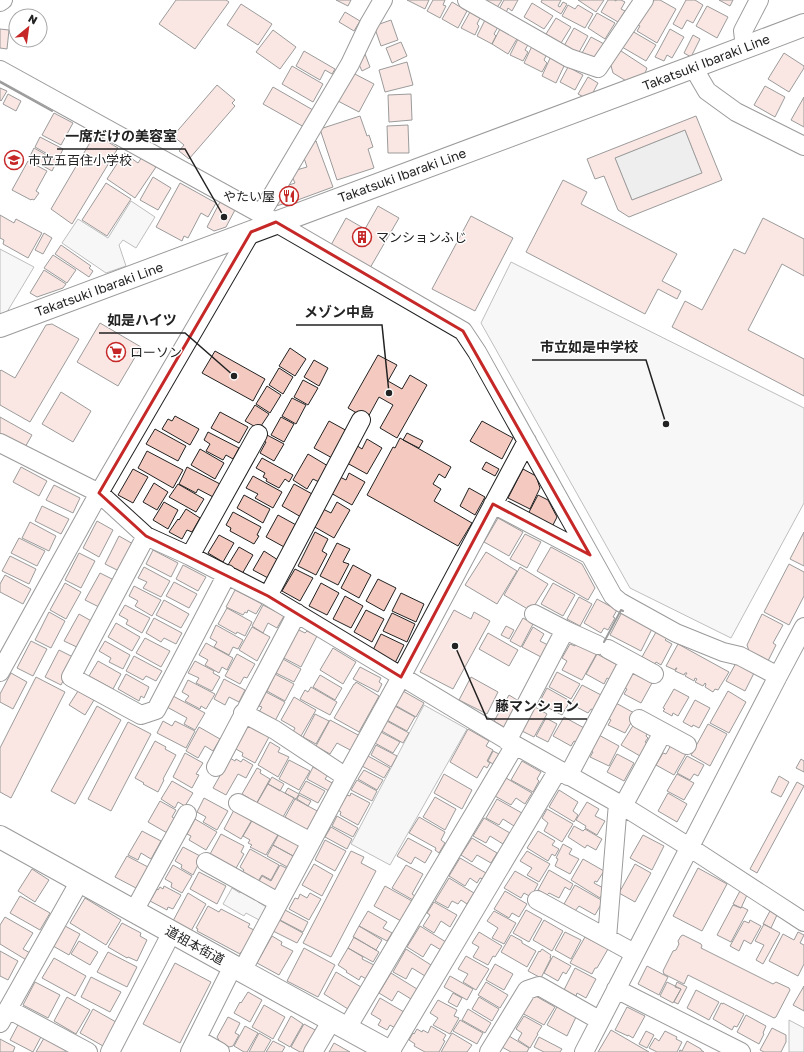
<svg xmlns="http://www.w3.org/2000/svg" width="804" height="1052" font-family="'Golos Text','Noto Sans JP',sans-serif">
<rect width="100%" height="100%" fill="#fff"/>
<path fill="#eee" stroke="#6f6f6f" d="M511 262 804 408V503L731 638 630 588 481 323Z"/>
<path fill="#ededed" stroke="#6f6f6f" d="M131 201 155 217 136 248 123 240 119 245 126 266 106 273 62 243 78 219 108 238Z
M0 249 34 267 7 312 0 314Z
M424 705 467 729 390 865 351 844Z
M232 888 240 893 241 890 259 900 258 902 268 908 261 921 246 913 244 916 223 904Z
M789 1020 804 1028V1052H789Z"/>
<path fill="#d9d9d9" stroke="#6f6f6f" d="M685 130 702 173 632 200 615 158Z"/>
<path fill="#f3c9c0" stroke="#222" fill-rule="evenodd" d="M176 0H226L229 2 195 49 159 24Z
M336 0H351L348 6Z
M407 0H429L425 9Z
M433 0H445L443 5 446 6 440 18 427 11Z
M479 0H502L496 9Z
M504 0H518L512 11 508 8 506 13 499 9Z
M542 0H561L558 6 560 7 563 2 567 4 561 14 541 2Z
M578 0H604L596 12Z
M608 0H614L616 1V0H621L625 2 621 9 625 11 618 22 601 12Z
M654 0H660L676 9 657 43 637 31 640 26 634 23 648 10Z
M686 0H695L703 5 693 23 687 20 682 29 673 24Z
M719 0H733L730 6Z
M452 2 467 11 458 28 442 19Z
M532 3 553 16 544 29 524 17Z
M241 4 272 24 258 45 227 25Z
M568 5 575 9 578 5 593 14 585 28 562 16Z
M707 6 728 17 717 38 696 26Z
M345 12 360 21 354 31 339 22Z
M470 12 480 18 477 24 479 26 475 35 461 28Z
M597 13 615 23 605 39 588 28Z
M556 18 571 27 561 43 546 34Z
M391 20 398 40 381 46 374 26Z
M485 20 498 27 494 34 496 36 492 44 477 36Z
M501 27 518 37 508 54 492 44Z
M574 28 588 36 578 54 564 46Z
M0 29 9 30 7 49 0 48Z
M670 29 684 37 672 58 667 55 664 61 655 57Z
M273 30 296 47 280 69 256 52Z
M632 31 656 45 646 61 622 47Z
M693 35 700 39 691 57 684 53Z
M519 37 529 43 525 50 528 52 523 61 510 55Z
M591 37 606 45 597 61 582 53Z
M401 42 407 56 392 63 386 48Z
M532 46 547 54 544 60 547 63 542 72 524 63Z
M618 49 647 68 644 76 628 82 613 73 610 62Z
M304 51 335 69 332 74 325 70 320 80 296 66Z
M784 53 804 66V68L789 92 768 79Z
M365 54 370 67 362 71 356 58Z
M551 56 565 64 556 83 542 76Z
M407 62 413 85 385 92 379 70Z
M292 66 323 84 313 102 282 84Z
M568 67 583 75 575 90 560 82Z
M351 72 374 84 359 112 336 100Z
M588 77 598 83 589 100 578 94Z
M217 85 235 100 232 103 235 106 189 159 179 151 184 145 173 136Z
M765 86 785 97 775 117 754 105Z
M273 87 313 110 304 127 263 104Z
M0 88 7 91 1 101 0 100Z
M8 94 21 101 16 111 3 104Z
M411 94 412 120 389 122 388 95Z
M804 97V127L791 120Z
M54 113 73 123 61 145 42 135Z
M360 116 367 136 369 135 373 147 368 149 374 168 337 180 320 129Z
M696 116 722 180 629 217 618 210 604 176 595 179 587 159ZM685 130 702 173 632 200 615 158Z
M408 125 409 153H388L387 126Z
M95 134 118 148 72 224 51 209Z
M40 137 63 149 58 160 35 147Z
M314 138 316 142V141L333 187 284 205 283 204 276 206 286 186 295 183 291 174 293 171 307 167 303 155Z
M34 148 57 161 52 171 29 158Z
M124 153 138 163 142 157 156 167 135 198 107 179Z
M28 161 47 171 36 191 39 193 34 200 32 199 31 200 12 190Z
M153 177 171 188 158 210 140 200Z
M563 180 587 192 581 204 677 254 662 281 681 291 677 299 658 289 645 314 526 252Z
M106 183 131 199 107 236 82 220Z
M180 183 216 203 208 217 201 213 188 238 184 236 182 241 156 227Z
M221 200 236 208 226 227 214 231 207 227Z
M378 206 399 218 370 268 331 245 346 218 365 229Z
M0 215 14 223 16 219 42 233 28 258 3 244 4 240 0 238Z
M471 216 513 238 475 311 432 289Z
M763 218 804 239V276L782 264 748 330 804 359V396L672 327 685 301 702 310 734 249 745 254Z
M44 233 52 238 43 254 35 250Z
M61 245 91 266 89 268 93 271 89 277 55 254Z
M53 255 76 270 67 283 44 268Z
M44 270 66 284 63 288 37 297 30 293Z
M100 323 141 347 118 386 77 362Z
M52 324 79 339 30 422 0 405V371L1 370 15 378 46 325Z
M290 348 306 359 295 376 279 366Z
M215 351 265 379 253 401 202 373Z
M378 355 397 365 388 381 402 389 410 375 427 385 397 438 380 428 393 405 379 397 367 419 348 408Z
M314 360 328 368 319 386 304 377Z
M279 368 293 377 283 394 269 385Z
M303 380 318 388 308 405 294 397Z
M267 386 281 395 270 413 256 404Z
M61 392 91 411 73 442 42 424Z
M292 398 306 405 296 424 282 416Z
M255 405 269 414 259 429 245 421Z
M220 412 248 427 239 443 211 428Z
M175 416 199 429 190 445 162 429 168 419 172 421Z
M0 417 32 435 24 449 0 435Z
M281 417 294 424 284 442 271 435Z
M329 421 349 432 334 459 314 448Z
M482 421 513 438 502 459 470 441Z
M155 429 186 446 178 461 146 444Z
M208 432 239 448 233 459 226 455 223 460 206 451 210 444 204 440Z
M407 433 423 441 419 448 403 440Z
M267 435 284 444 274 461 260 453 266 442 264 441Z
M400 438 451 467 445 478 439 474 433 484 441 489 434 501 472 523 458 546 367 495 393 447 395 448Z
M367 439 382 448 367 474 347 463 356 445 362 449Z
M200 449 224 463 215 479 191 465Z
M147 451 183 470 173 488 138 468Z
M308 454 328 466 319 482 313 479 307 489 293 480Z
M262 458 293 475 289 482 285 479 279 488 266 481 267 479 263 477 265 473 256 468Z
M486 462 499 469 495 476 482 469Z
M21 467 47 481 39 496 13 482Z
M187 467 222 485 215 498 198 489 196 493 179 484Z
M133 469 148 477 133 503 118 495Z
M523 469 536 476 540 488 530 509 508 498Z
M349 473 365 482 352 505 329 492 338 476 346 480Z
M253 476 282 492 273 508 255 498 258 494 246 488Z
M154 483 168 492 157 510 143 502Z
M178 484 204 499 196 512 169 497Z
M294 484 314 495 301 517 282 506Z
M54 485 80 498 73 513 46 500Z
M469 488 485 497 475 515 460 506Z
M244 495 270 509 263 523 237 508Z
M538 495 548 500 557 517 552 527 528 514Z
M164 502 178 510 168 529 153 520Z
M337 502 350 510 334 538 313 526 323 509 331 513Z
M42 506 69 519 61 534 35 521Z
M186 509 200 518 192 532 187 530 182 539 169 532 178 519 179 520Z
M233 512 261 527 257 535 259 536 254 544 230 531 231 528 226 525Z
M278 515 298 526 286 548 266 537Z
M498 518 523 532 509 556 484 542Z
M97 521 113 530 99 557 83 548Z
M30 522 56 536 49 551 22 538Z
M315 532 328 539 322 551 327 554 316 575 298 566Z
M804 532V566L790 559Z
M525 534 541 542 527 568 510 559Z
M219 535 234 543 223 562 208 553Z
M119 536 135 545 121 572 105 564Z
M19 538 45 551 37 566 11 553Z
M337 543 350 549 343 562 349 564 338 585 320 576Z
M239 547 253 555 242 574 228 565Z
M551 547 582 564 595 588 588 600 537 571Z
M153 550 178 563 171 577 146 564Z
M264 551 278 560 268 578 253 570Z
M486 552 517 571 497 604 465 585Z
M79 553 95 561 81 588 65 580Z
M10 556 36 569 29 584 2 571Z
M789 564 804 572V596L789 625 764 612Z
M183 565 206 577 198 591 176 579Z
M353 565 371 575 359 598 341 588Z
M144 567 170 581 161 597 143 588 147 582 138 578Z
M520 567 548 584 531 611 504 595Z
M295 569 313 578 300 601 282 591Z
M100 573 116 581 101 608 85 600Z
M5 575 31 589 23 604 0 592V584Z
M378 579 396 588 384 611 366 601Z
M174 582 197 594 189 608 166 596Z
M65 583 81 592 66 619 50 610Z
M321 583 339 593 327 615 309 606Z
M553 583 575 595 563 616 541 604Z
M134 586 161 600 152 616 135 606 138 601 129 596Z
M235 590 262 604 256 614 248 610 247 613 245 612 243 615 226 607Z
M401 593 424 604 416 622 392 611Z
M345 596 363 606 351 628 333 619Z
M579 597 592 604 580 626 567 619Z
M597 599 617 610 613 617 615 618 608 630 604 628 601 633 584 623Z
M164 600 189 614 181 628 156 615Z
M125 605 150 618 142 633 126 624 128 620 119 615Z
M263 605 284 616 277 628 268 623 263 633 252 626Z
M227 608 252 622 245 636 237 632 236 634 218 624Z
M366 610 384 619 372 642 354 632Z
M454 610 471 619 474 612 490 621 453 689 420 672Z
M49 612 65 621 51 648 35 640Z
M622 612 652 629 641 651 610 635Z
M392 613 415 624 407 642 383 631Z
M79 614 95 623 81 649 64 641Z
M762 614 783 625 773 643 776 645 768 661 749 651 747 645Z
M154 618 182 633 176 644 164 638 161 642 146 633Z
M523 618 533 624 521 647 510 641Z
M116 623 140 637 132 651 108 637Z
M216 625 243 640 238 649 233 647 229 655 214 647 217 642 210 638Z
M506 626 514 630 509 639 501 635Z
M252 627 270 637 257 661 239 650Z
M533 627 544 634 540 641 548 645 541 657 522 647Z
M295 628 305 633 307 631 317 636 301 667 280 656Z
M656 632 667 638 665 640 672 644 661 665 656 662 655 664 642 657Z
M488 633 518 650 509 666 479 649Z
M381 634 404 645 395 663 372 652Z
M145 638 170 651 161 667 136 653Z
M31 641 47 649 33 676 17 668Z
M105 641 130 655 123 669 109 662 111 658 99 651Z
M577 642 597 653 582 680 562 670 567 661 562 658 570 644 575 646Z
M206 643 233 658 227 670 222 667 219 673 205 665 208 660 199 655Z
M678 644 729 672 718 690 715 689 713 692 705 687 706 684 705 683 703 686 695 682 697 679 695 678 694 681 685 676 687 673H685L684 675 675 671 677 668H676L675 670 666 666Z
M333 648 356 662 343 684 320 670Z
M59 650 75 658 61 685 45 677Z
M237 654 255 664 247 678 244 677 240 684 225 676Z
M597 654 619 666 611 680 607 678 604 684 586 674Z
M134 656 162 671 156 681 146 676 143 680 126 671Z
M283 659 301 669 294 682 276 673Z
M98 661 121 674 113 689 89 676Z
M195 661 214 671 213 673 220 677 212 691 196 683 199 678 188 673Z
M736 663 754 673 745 691 726 681Z
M360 667 381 678 379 682 382 684 378 692 353 679Z
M557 672 580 684 571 699 549 687Z
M630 672 652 683 641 703 624 694 627 689 622 687Z
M11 673 27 682 13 709 0 702V694Z
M126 674 149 687 144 698 141 696 139 701 118 689Z
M275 674 294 684 285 701 267 691Z
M320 675 342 688 335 700 313 687Z
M36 677 65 692 11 798 0 792V748Z
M471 677 498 692 487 714 459 700Z
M224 679 245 690 239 702 229 697 225 705 214 699Z
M188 680 215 694 206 709 201 706 200 709 185 701 189 696 182 692Z
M356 682 379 696 359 732 334 718 354 684H355Z
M582 685 603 696 595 711 591 709 588 713 571 704Z
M311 687 337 702 330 715 300 699 305 690 308 692Z
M547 688 570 701 562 715 539 703Z
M674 689 689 697 678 716 673 713 672 716 663 711 665 709 663 708Z
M78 691 94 700 85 715 69 705Z
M403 691 424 703 416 717 393 704Z
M728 691 746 702 729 733 710 723Z
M266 692 285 702 275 721 259 712 262 707 259 706Z
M509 695 522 703 507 729 494 721Z
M173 696 205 713 195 730 184 724 187 718 167 707Z
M294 697 316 710 301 736 293 732 295 728 281 720Z
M695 700 710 708 699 728 693 725 692 727 683 722Z
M614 702 636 714 625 733 608 725 611 720 606 717Z
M393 705 415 717 407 731 385 719Z
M97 706 121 720 75 804 51 791Z
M535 707 547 714 534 737 522 731Z
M315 714 329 721 316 744 303 737Z
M564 717 586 729 578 743 574 741 571 746 553 736Z
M546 718 557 724 548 742 536 736Z
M330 720 360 736 352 751 337 743 330 754 316 746Z
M385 720 409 733 403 743 380 730Z
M163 721 172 726 175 721 195 731 186 748 157 733Z
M128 722 151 734 111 811 88 799Z
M634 724 648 732 646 736 648 738 645 742 647 743 640 756 621 745Z
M708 724 727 734 710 766 691 755Z
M247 725 269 737 255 763 242 756 243 753 234 748Z
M199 727 220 739 213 751 205 746 198 758 186 751Z
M468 729 489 741 486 746 493 750 487 761 490 763 487 768 484 766 477 778 450 762Z
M379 731 400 742 393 753 373 742Z
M597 734 619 746 609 766 590 757 593 752 589 750Z
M155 741 166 747 165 749 176 755 163 779 164 780 158 792 143 784 144 783 135 778Z
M270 742 280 748 278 752 289 757 278 777 258 765Z
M376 745 397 756 391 767 371 755Z
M671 745 686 754 674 775 656 765 663 753 666 754Z
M493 751 499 754 493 764 488 761Z
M185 753 203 763 196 774 199 775 192 788 173 777Z
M617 754 634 763 624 781 607 772Z
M368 756 390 768 384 778 362 766Z
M687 756 704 765 698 776 694 774 690 780 677 773Z
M230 758 235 761 236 759 241 762 243 759 253 765 246 778 238 774 226 795 213 788Z
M801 759 804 761V772L796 768Z
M289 760 310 771 299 790 279 779Z
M522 761 541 772 537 779 539 781 533 792 511 780Z
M313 767 328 775 325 779 334 784 329 791 307 779Z
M257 768 261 770 260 773 270 779 255 806 247 802 249 798 242 794Z
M364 770 383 780 377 790 358 779Z
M444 774 472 790 462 809 434 793Z
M677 774 694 783 684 800 667 791Z
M779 776 789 782 781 797 771 792Z
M272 777 284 784 280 791 268 784Z
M506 778 532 793 525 804 516 798 511 805 495 796Z
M357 780 377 791 372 801 351 790Z
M172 781 193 793 185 806 178 802 175 808 161 799Z
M306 781 325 791 318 803 299 793Z
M797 782 804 786 757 873 750 869Z
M268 784 294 798 283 817 257 803Z
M288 788 299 794 296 799 285 793Z
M559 790 578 802 573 811 578 815 574 822 549 807Z
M351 793 370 803 358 825 340 815 341 812 338 810 347 795 350 796Z
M668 793 687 804 677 822 658 811Z
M299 795 311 801 308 806 297 799Z
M435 797 456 809 445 830 423 817Z
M204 798 228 811 217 830 203 822 206 817 197 812Z
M295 799 321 813 311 832 289 825 292 821 285 817Z
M497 799 522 813 514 826 503 819 499 825 486 818Z
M160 801 176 810 172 817 177 820 169 834 148 822Z
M587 802 599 809 595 816 605 821 597 835 585 828 586 826 576 820Z
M235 808 253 818 241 839 224 829Z
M547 809 573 824 562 842 544 831 548 823 542 818Z
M337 816 358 828 353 837 332 826Z
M419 817 445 832 441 840 445 843 439 853 435 850 436 848 409 833Z
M484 818 510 833 503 844 490 836 486 843 473 836Z
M195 819 217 832 206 850 189 840 191 836 187 834Z
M253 819 279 833 266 855 250 847 252 845 248 843 250 840 243 836Z
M574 826 583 831 585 829 602 839 596 850 587 845 585 848 568 837Z
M331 827 352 839 347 849 325 837Z
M142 831 161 841 151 859 141 853 138 860 128 855Z
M538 831 555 841 552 845 559 849 555 856 552 854 548 861 527 848Z
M221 834 244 846 241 852 244 854 235 870 209 856Z
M279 834 301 846 295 857 273 845Z
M643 835 664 846 652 870 630 858Z
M408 838 432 851 425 863 415 857 411 864 397 856Z
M472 838 497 853 491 863 477 855 472 862 461 855Z
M325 840 346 851 335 871 315 860Z
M563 844 572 849 569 854 579 859 570 874 555 866 558 859 556 858Z
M273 845 295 857 289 868 267 856Z
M183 847 202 857 193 875 181 868 182 865 175 861Z
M250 849 279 865 271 880 262 875 257 883 241 874 244 870 240 867Z
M351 851 364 857 361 863 376 871 331 957 303 943Z
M527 851 550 864 539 882 527 875 532 868 520 861Z
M127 856 148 867 136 888 115 877Z
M460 858 486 873 483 879 480 878 477 883 470 878 465 886 449 876Z
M583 859 604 871 597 882 595 881 594 883 605 889 600 898 571 880Z
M314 864 333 875 322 896 302 885Z
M635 864 651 873 635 902 619 893Z
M173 865 192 876 182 893 171 887 172 883 165 879Z
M280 865 290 870 277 893 258 883 262 876 271 881Z
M406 865 423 874 412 894 415 896 413 900 392 888Z
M698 868 727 884 702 931 673 916Z
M32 869 49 880 35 902 18 891Z
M549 870 573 884 570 890 565 887 559 898 549 893 547 895 538 890Z
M515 871 538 884 531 897 524 893 521 898 504 888Z
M199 872 226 886 217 904 190 889Z
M449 878 474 893 467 904 461 900 458 904 452 901 448 908 435 901Z
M575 885 603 901 595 915 579 906 575 911 564 904Z
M164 886 181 895 173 909 168 907 167 910 150 901 157 889 158 890 160 887 163 889Z
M385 886 412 901 401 921 374 906Z
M505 891 527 904 519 917 512 913 509 918 494 909Z
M740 891 747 895 741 908 733 904Z
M188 893 206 904 191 931 173 921Z
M310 893 321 899 309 920 289 909 295 898 298 899 300 894 307 898Z
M20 896 50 913 40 930 10 913Z
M85 898 121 920 106 945 70 923Z
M434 902 457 915 450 927 441 921 434 933 423 926 430 915 427 913Z
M733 905 741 908 742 907 748 910 731 942 717 935Z
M208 906 219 912 221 909 250 924 248 927 256 931 244 953 241 952 240 954 197 931 198 929 196 928Z
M285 910 308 922 303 932 280 920Z
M526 910 542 919 529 942 513 933Z
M368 911 387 922 383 928 392 933 387 941 359 926Z
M494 911 516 923 504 944 492 938 498 928 487 921Z
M770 911 777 915 771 928 763 924Z
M5 917 33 933 23 949 32 954 28 961 0 944V925Z
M279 920 303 933 297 943 273 931Z
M544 920 563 931 552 951 533 940Z
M750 920 761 926 751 944 744 940 739 951 730 946 744 921 749 923Z
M122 923 141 933 140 936 147 940 137 961 128 957 127 958 108 947Z
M764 924 780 933 763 964 756 960 764 945 755 941Z
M65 926 80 934 69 955 53 946Z
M359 926 382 940 376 950 353 937Z
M420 926 446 942 441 950 431 944 423 957 407 947Z
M479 932 502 946 495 957 493 956 488 965 473 957 479 947 472 943Z
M565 932 581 940 571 959 555 950Z
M798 932 804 935 800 943 804 945V964L798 976 769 961 783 934 794 940Z
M511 935 522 941V943L536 951 527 967 501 952Z
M683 935 701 944 702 946 701 948 773 984 776 982 789 988 790 990 776 1017 774 1018 688 975 684 984 664 974 663 971 673 951 676 950 679 944 678 941 681 936Z
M272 936 282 942 281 945 293 951 279 975 257 963Z
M354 937 379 952 373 962 348 948Z
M585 937 608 949 597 968H595L592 974 570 963Z
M79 941 98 952 90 965 71 954Z
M304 948 335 965 318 997 287 981Z
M348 948 363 957 362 959 376 966 368 980 361 976 359 980 346 972 347 971 338 965Z
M406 949 431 965 425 976 412 968 406 979 393 972Z
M542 949 551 955 550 958H551L541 978 528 971 539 951 540 952Z
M0 951 18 961 8 980 0 976Z
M108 952 137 967 127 987 97 972Z
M466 956 489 969 476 990 463 982 468 974 458 969Z
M553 956 571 966 566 974 563 972 558 981 544 973Z
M54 958 86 976 75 996 42 978Z
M175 963 211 982 180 1043 143 1024Z
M495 964 513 974 504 990 486 980Z
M647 966 668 977 659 995 638 984Z
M575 968 596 979 586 998 577 993 576 996 564 990Z
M336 972 361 987 348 1009 324 994Z
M391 973 417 989 411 999 398 991 392 1001 379 993Z
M450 976 473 989 467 1000 444 987Z
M91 977 121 992 110 1012 81 997Z
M35 982 60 995 48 1018 23 1005Z
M486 982 508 995 500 1008 478 995Z
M667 982 681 989 673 1003 660 996Z
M677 982 687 987 678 1004 674 1002 681 989 675 987Z
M804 986V1011L793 1005Z
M696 990 719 1002 709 1020 687 1008Z
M248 992 262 1000 250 1022 234 1013 240 1002 241 1003Z
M453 993 462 998 457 1007 448 1002Z
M534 995 555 1007 544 1025 522 1013 531 997 533 998Z
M67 997 90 1010 76 1034 54 1021Z
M479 997 499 1009 492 1021 472 1009Z
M380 998 404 1012 395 1028 390 1025 387 1030 378 1025 381 1020 371 1014Z
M438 1000 457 1010 454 1016 459 1018 450 1034 433 1025 438 1018 430 1013Z
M721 1003 723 1004V1003L744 1014 737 1027 734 1026 732 1030 713 1019Z
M264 1005 285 1017 273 1039 252 1027Z
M558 1005 576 1017 567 1036 547 1025Z
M627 1007 645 1016 633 1038 628 1035V1036L615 1030Z
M93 1009 116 1022 103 1046 80 1033Z
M468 1009 491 1023 485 1033 462 1020Z
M746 1015 766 1026 763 1033 764 1034 759 1044 737 1032Z
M291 1016 303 1024 290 1047 278 1040Z
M524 1016 542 1026 537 1034H538L530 1048 518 1040 522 1033 516 1029Z
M228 1017 240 1023 235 1033 239 1035 233 1046 229 1047 220 1042 217 1037Z
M460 1020 483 1033 477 1044 453 1031Z
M19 1023 42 1035 33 1052 10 1040Z
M304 1024 317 1031 305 1052H300L291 1047Z
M245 1026 258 1033 247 1052H244L234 1046Z
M431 1026 446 1035 443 1040 445 1041 439 1052H425L414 1046 415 1044 409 1040 413 1033 414 1034 417 1029 422 1032 423 1030 428 1033Z
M772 1028 786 1035V1042L781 1052H764L760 1050Z
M611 1030 649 1052H598Z
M646 1031 654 1035 647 1048 639 1044Z
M665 1031 677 1037 676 1039 682 1042 677 1052H657L649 1048 655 1038 659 1041Z
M259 1033 271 1040 264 1052H249Z
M452 1033 472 1045 467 1052H441Z
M509 1036 529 1048 527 1052H511L502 1047Z
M539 1037 562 1049 560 1052H544L534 1047Z
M44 1038 66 1050 65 1052H36Z
M0 1039 15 1047 13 1052H0Z
M273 1041 285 1047 282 1052H266Z
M687 1041 701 1049V1050L704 1052H679L680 1050 682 1051Z
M334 1043 350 1052H329Z"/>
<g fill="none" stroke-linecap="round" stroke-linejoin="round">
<g stroke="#222" stroke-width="20">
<path id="street" d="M467 0 569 58 598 68 644 0
M0 2 3 0
M745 47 743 31 759 0
M693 67 707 91 736 112 804 146
M0 70 261 214 463 331 477 352 613 596 620 602 676 633 723 652 740 656 778 676
M261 214 350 64 369 24 383 0
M0 443 99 493 146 536 190 556 268 596 515 745 623 806 689 847 804 922
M493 504 590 555
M146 536 71 677 141 715 156 710 227 574
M190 556 258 434
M268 596 361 420
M534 614 565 630 598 645
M608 649 654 674
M0 672 99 493 251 232
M243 713 275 730 346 777
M639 719 687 745
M507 741 565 630
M216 767 297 613
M568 776 629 661
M238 803 311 842
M623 806 663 732
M206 862 278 902
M537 900 634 953
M134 911 187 814
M607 938 618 803
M242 971 346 777 401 677 527 441
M616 989 741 1052
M8 1009 88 1052
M0 1023 80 881
M347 1028 515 745
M197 1039 220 1052
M110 1052 172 932
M190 1052 233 966
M313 1052 332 1020
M390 1052 558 770
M489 1052 527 990 539 986 599 1020
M584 1052 778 676 804 627"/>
</g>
<g stroke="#222" stroke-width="24">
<path id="secondary" d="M0 326 693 67 804 25
M0 837 242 971 390 1052"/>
</g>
<use href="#street" stroke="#fff" stroke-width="18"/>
<use href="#secondary" stroke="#fff" stroke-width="22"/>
<path stroke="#222" stroke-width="2" d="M0 82 52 111
M604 642 621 610 623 611"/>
</g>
<path d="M0 0H804V1052H0ZM276 222 463 331 590 555 493 504 401 677 268 596 146 536 99 493 251 232Z" fill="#fff" fill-opacity=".55" fill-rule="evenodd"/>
<path fill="none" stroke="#c62828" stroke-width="3" stroke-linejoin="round" d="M276 222 463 331 590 555 493 504 401 677 268 596 146 536 99 493 251 232Z"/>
<defs>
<g id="school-ring" transform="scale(1)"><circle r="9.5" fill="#fff" stroke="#c62828" stroke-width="1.5"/><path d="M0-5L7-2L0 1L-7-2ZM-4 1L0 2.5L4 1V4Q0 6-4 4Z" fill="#c62828"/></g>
<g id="restaurant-ring" transform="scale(1)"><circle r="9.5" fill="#fff" stroke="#c62828" stroke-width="1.5"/><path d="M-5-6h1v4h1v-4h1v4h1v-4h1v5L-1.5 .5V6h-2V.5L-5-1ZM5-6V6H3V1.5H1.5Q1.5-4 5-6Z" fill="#c62828"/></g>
<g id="building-ring" transform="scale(1)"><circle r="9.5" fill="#fff" stroke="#c62828" stroke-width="1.5"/><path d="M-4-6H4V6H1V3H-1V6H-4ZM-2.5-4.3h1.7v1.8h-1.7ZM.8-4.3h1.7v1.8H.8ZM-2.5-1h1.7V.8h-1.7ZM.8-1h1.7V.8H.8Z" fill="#c62828"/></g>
<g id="supermarket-ring" transform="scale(1)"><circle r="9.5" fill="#fff" stroke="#c62828" stroke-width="1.5"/><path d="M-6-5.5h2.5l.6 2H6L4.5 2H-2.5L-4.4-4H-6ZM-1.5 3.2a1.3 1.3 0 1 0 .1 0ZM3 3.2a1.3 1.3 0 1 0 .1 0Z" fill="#c62828"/></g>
</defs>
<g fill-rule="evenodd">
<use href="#school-ring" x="14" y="160"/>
<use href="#restaurant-ring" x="289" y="196"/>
<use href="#building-ring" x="362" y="237"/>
<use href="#supermarket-ring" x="116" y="352"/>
</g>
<g text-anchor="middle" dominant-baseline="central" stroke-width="3" stroke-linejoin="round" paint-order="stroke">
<g font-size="13" fill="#222" stroke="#fff">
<text transform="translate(706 62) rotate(-21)">Takatsuki Ibaraki Line</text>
<text transform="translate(402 175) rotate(-20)">Takatsuki Ibaraki Line</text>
<text transform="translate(99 289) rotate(-20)">Takatsuki Ibaraki Line</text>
<text transform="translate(195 945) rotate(29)">道祖本街道</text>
</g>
<g font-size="13" fill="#222" stroke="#fff" text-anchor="start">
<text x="28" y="160">市立五百住小学校</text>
<text x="275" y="196" text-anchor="end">やたい屋</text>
<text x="376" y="237">マンションふじ</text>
<text x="130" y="352">ローソン</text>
</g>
</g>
<path fill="none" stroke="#222" stroke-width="1.5" d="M224 217L185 149H57M389 393L382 325H296M234 376L185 333H99M666 424L646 360H532M455 646L487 719H587"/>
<g fill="#222" stroke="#fff" stroke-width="1.5">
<circle cx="224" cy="217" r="4"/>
<circle cx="389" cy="393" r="4"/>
<circle cx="234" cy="376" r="4"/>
<circle cx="666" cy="424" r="4"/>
<circle cx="455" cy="646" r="4"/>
</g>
<g font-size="14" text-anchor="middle" font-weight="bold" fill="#222" stroke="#fff" stroke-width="3" stroke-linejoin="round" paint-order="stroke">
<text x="121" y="141">一席だけの美容室</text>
<text x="339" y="317">メゾン中島</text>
<text x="142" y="325">如是ハイツ</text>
<text x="589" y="352">市立如是中学校</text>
<text x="537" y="711">藤マンション</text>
</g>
<g transform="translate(28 28) rotate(29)"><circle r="19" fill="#ffffff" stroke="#a7a7a7"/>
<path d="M0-3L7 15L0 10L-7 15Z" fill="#c62828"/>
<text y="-6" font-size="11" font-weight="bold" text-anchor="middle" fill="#222222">N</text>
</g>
</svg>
